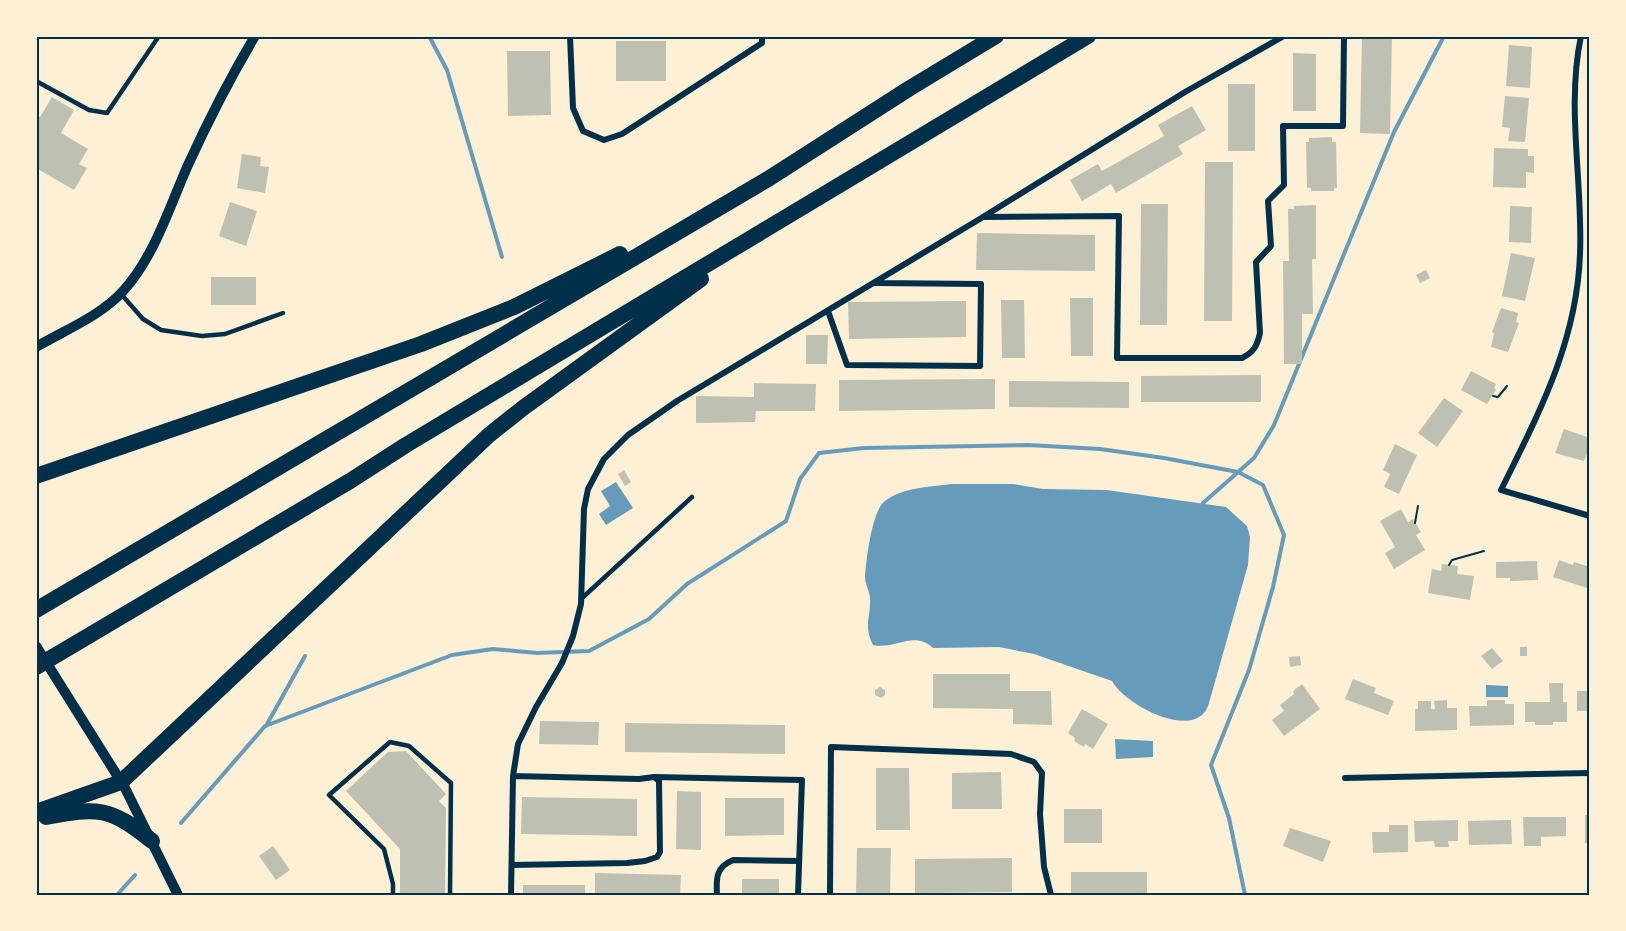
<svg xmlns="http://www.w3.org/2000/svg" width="1626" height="931" font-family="Overpass,sans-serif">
<rect width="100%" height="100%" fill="#fdf0d5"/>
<path fill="#669bbc" d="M616 482 633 508 606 525 599 514 610 506 601 491Z
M952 484H1013L1043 489 1107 490 1226 507 1247 526 1250 537 1248 565 1211 696C1209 702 1208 709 1203 714 1182 735 1124 703 1112 681L1034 654 999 647 933 648C914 630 896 650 873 645 863 624 871 618 870 599 870 592 865 584 865 577 866 561 872 510 885 501 904 487 929 487 952 484Z
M1486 685 1508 686V697H1486Z
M1115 739 1153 741V757L1116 759Z"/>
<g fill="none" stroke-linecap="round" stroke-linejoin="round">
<path stroke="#669bbc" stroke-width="4" d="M429 36 447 70 502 257
M1203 503 1254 458 1274 425 1394 132 1444 36
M266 726 305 656
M181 823 265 726 452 655 493 649 537 653 589 651 649 619 687 584 786 521 800 479 819 453 864 448 1028 445 1100 449 1164 458 1238 472 1263 485 1284 535 1273 587 1249 670 1211 765 1229 818 1245 895
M117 895 135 875"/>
</g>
<path fill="#bec0b2" d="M1362 36H1392L1390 134 1360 133Z
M616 41H666V81H616Z
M1509 45 1532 47 1530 88 1506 86Z
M507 51H550L551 115 508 116Z
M1293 53 1316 54V111H1293Z
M1228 84H1255V151H1228Z
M1505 96 1529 98 1525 142 1508 141 1510 128 1502 127Z
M52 97 74 110 61 133 88 149 79 164 87 168 74 190 36 168V115L40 117Z
M1192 106 1206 130 1178 146 1183 154 1116 193 1111 184 1082 201 1070 180 1098 164 1102 171 1164 136 1158 125Z
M1332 137V142H1336L1337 188H1334V191H1311V188H1307L1306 142H1309V138Z
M1494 148 1528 149V156H1534V173L1526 172V188L1493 187Z
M242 154 261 157 260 166 269 167 265 193 237 188Z
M1205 162H1233L1232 321H1204Z
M230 202 257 211 246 246 219 236Z
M1141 204H1168L1167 325H1140Z
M1316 205V259H1312L1313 314H1302V364H1284L1283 261H1289L1288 209H1294V206Z
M1510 206 1532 207 1531 243 1509 242Z
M977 233 1095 235V271L976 270Z
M1511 253 1535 258 1525 301 1502 296Z
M1426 270 1430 278 1420 283 1416 275Z
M211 277H256V305H211Z
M1070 298H1093V356H1071Z
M1001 300H1024L1025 358H1002Z
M966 301V337L849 339 848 302Z
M1501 308 1518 313 1516 322 1519 323 1508 352 1491 347 1494 334 1492 332Z
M806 335H828L827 364H806Z
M1471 371 1496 384 1494 388 1496 390 1487 404 1461 390Z
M1261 375V402H1141V376Z
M995 379V409L839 411V380Z
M1009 381 1129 382V408L1009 407Z
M754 383 816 384 815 411H756L755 422 696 423V396L754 397Z
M1444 398 1463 411 1437 447 1418 433Z
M1564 429 1590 438V455L1587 454 1584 461 1555 453Z
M1395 444 1417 455 1399 494 1384 487 1390 474 1383 470Z
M624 470 631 482 625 486 618 474Z
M1401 509 1408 522 1413 519 1421 532 1416 535 1425 550 1394 569 1385 553 1395 547 1380 521Z
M1559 560 1573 565 1574 562 1590 567V589L1553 577Z
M1537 561 1538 580 1510 581V578H1496V562Z
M1442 564 1458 566 1457 574 1474 576 1470 600 1428 593 1432 569 1441 571Z
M1520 647H1527V656H1520Z
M1492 648 1503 661 1492 669 1481 656Z
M1300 656 1301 665 1290 667 1289 657Z
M933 674H1010V691H1051L1052 725 1013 724V709L933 708Z
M1353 679 1376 688 1374 693 1394 701 1388 715 1345 699Z
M1549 683H1563V702H1567V722H1553V725H1535V722H1525V702H1550Z
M1302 684 1320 709 1284 736 1272 720 1284 711 1280 705 1294 694 1293 691Z
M880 687 885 690V695L881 698 875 695V690Z
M1577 691H1590V711H1577Z
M1447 700V708H1457V730L1415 731V709H1418V701H1431V709H1435L1434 701Z
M1487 700H1505V704H1514V725L1470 726 1469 706H1487Z
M1082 709 1108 724 1093 749 1085 744 1084 747 1074 741 1075 738 1068 733Z
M540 721 599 722 598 745 539 744Z
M625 723 785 725V754L625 752Z
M406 751 446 794 439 801 446 808 445 895H400V849L346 791 388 752Z
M876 768H909L910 830H876Z
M1001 772 1002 809H952V773Z
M677 791 701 792V850L676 849Z
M522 797 637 799V836L521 834Z
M725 798H784V835L725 836Z
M1064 809H1102V843H1064Z
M1585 815H1590V843H1585Z
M1523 817H1566V836L1541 837V846H1524Z
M1458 820V841H1448L1449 847H1435L1434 841 1415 842 1414 821Z
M1506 820H1511L1512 844 1469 845 1468 821Z
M1389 825H1408V852L1373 853 1372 832H1389Z
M1290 828 1331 841 1323 862 1283 846Z
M273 846 290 870 276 880 259 856Z
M857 848H891L890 895H856Z
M1012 858V892L915 893V859Z
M1071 872H1147V895H1071Z
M595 873 681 875 680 895H595Z
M742 879H779V895H742Z
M523 885H585V895H523Z"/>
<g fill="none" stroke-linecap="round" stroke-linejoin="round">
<path stroke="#003049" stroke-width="2" d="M1493 396 1498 397 1507 386
M1415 523 1418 506
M1449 565 1452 560 1484 551"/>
<path stroke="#003049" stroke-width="4.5" d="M36 81 89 110 107 113 159 36
M121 294 143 319 161 330 202 336 225 334 283 313
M581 599 692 497
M393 895V884L384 849 329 795 390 742 409 746 451 783 450 895"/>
<path stroke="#003049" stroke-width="6" d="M570 36 573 108 583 131 604 140 622 134 762 43V36
M1581 36C1566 107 1583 182 1580 254 1577 342 1539 413 1501 490L1590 516
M983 217 1119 216 1117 358H1242C1254 352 1257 346 1260 333L1256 262 1271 246 1268 201 1284 185 1283 126H1343L1344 36
M828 311 847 365 980 366 981 284 875 283
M654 777 802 780 798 895
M1345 778 1590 773
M512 865 627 863 645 861 657 857 660 852 659 781 654 777 639 779 513 776
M511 895 513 776 518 744 536 707 562 663 573 636 581 604 584 509 588 489 604 459 628 435 677 401 983 217 1185 92 1284 36
M717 895C716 878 716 867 733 860L799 861
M830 895 831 747 1011 754 1034 762 1042 773 1040 814 1044 867 1051 895"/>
<path stroke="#003049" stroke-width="10" d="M36 347C65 330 101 316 124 290 155 255 169 208 188 165 208 121 230 78 255 36
M36 646 125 788 178 895"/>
<path stroke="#003049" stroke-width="16" d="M36 476 421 344 514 307 620 254
M36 610 768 179 910 88 996 36
M36 667 350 481 406 445 1088 36
M36 812 121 782 489 435 523 408 701 279
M46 817C98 807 110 807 152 841"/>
</g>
<rect width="1626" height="931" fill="none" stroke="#fdf0d5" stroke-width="75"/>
<rect x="38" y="38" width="1550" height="856" fill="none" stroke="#003049" stroke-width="2"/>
</svg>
